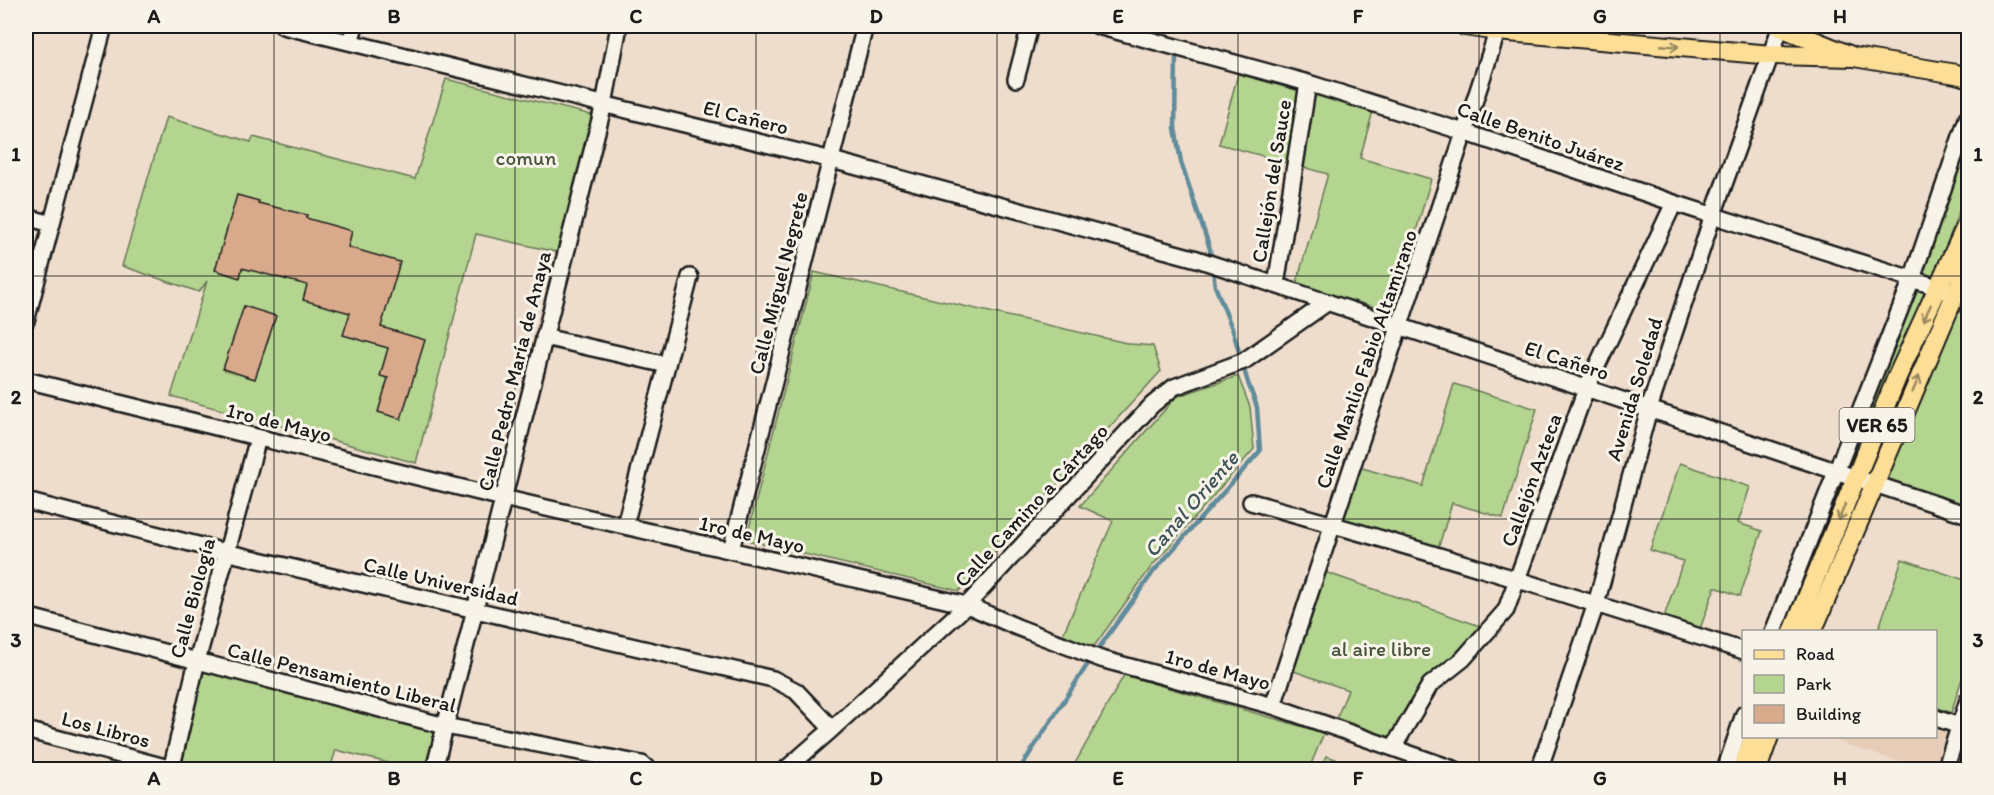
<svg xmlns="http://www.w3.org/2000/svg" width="1994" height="795" font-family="Itim,sans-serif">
<rect width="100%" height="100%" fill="#edc"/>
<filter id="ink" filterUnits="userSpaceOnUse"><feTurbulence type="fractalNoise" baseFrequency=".0167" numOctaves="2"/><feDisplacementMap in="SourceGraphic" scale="12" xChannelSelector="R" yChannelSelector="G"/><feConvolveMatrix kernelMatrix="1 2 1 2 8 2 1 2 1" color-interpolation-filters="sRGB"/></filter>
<g filter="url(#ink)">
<path fill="#e7cdb8" d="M1936 721 1956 728 1942 769H1920L1824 737 1936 736Z"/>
<path fill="#b3d58f" stroke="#687856" stroke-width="1.5" d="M1238 74 1373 111 1360 158 1431 179 1393 312 1296 285 1328 174 1219 144Z
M446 79 596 116 561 253 476 234 416 463 171 396 207 281 199 292 122 266 166 117 251 142 253 137 415 179Z
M1968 106V187L1932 284 1913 278Z
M814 272 1131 344 1153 346 1161 371 959 591 746 540Z
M1913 280 1931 287 1853 475 1839 470Z
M1959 298 1968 301V514L1882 485Z
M1238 376 1250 407 1254 449 1152 566 1092 649 1063 634 1113 521 1080 506 1176 397Z
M1454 384 1537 409 1503 518 1452 503 1438 549 1343 520 1359 467 1423 486Z
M1680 463 1750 487 1738 523 1762 531 1740 596 1715 587 1700 629 1664 617 1683 561 1650 550Z
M1836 474 1851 479 1793 631 1773 632Z
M1902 559 1968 581V660L1951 713 1936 707V632L1878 631Z
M1322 571 1483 627 1424 684 1391 742 1335 722 1348 690 1288 669Z
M201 667 436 731 426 769H413L336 750 330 769 201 770 182 765Z
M1124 675 1324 733 1309 769H1072Z
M1326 756 1357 766 1355 769H1321Z"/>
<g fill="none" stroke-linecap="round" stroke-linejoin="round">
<path stroke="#608b9b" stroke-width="4.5" d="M1184 28 1185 26
M1019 770 1093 656 1154 571 1260 451 1257 407 1248 383 1233 331 1215 286 1210 249 1181 162 1175 128 1176 54"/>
</g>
<path fill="#d8a98a" stroke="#1c1c1c" stroke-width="1.5" d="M237 195 259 201 258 203 307 215 306 218 352 231 348 247 400 262 381 327 425 340 401 419 378 412 388 378 380 376 388 348 343 335 350 313 303 300 307 285 242 268 240 278 215 270Z
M244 306 276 316 255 379 223 369Z"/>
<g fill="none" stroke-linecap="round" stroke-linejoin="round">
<g stroke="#1c1c1c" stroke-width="20">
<path id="minor" d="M283 26 832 160 1197 259 1968 515
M1098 26 1308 83 1464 132 1674 203 1968 297
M350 42 355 26
M1016 79 1030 26
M26 217 52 224
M1276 285 1308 83
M26 321 104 26
M544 337 667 365
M26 380 503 498 967 605 1017 627 1101 659 1273 706 1456 770
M26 501 225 552 773 679 796 691 832 729
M1251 502C1417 547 1580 599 1744 651
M625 525 690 277
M731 550 865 26
M26 616 445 726 642 764 649 770
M1773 632 1912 279 1968 116
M1273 706C1346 479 1426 253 1499 26
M1936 718 1968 729
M26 730 176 770
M1393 748 1430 685 1463 659 1506 610 1586 389 1674 203
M171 770 197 661 258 438
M434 770 604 104 619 26
M785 770 832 729 967 605 1152 405 1174 387 1244 361 1328 302
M1539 770 1596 604 1649 409 1713 215 1781 26
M1725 770 1744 714
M1945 770 1968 700"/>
</g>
<g stroke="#1c1c1c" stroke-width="22">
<path id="major" d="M1465 26 1497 31 1772 55 1854 57
M1778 26 1854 57 1956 74 1968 77
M1793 632 1897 377 1968 222
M1812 632 1968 264
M1742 770 1754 736
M1757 770 1769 736"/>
</g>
<use href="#minor" stroke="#f7f3e8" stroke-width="15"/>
<use href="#major" stroke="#fdde96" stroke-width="18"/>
</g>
<defs><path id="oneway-shaft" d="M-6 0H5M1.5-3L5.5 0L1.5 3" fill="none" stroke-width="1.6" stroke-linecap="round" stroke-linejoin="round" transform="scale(1.5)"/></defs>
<g stroke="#98875f">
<use href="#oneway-shaft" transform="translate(1670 46) rotate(5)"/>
<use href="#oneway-shaft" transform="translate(1927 313) rotate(115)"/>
<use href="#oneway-shaft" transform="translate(1916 384) rotate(-67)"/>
<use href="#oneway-shaft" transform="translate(1842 512) rotate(112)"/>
</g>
</g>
<path fill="none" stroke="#1c1c1c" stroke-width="1.5" stroke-opacity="0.55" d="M274 26V770M515 26V770M756 26V770M997 26V770M1238 26V770M1479 26V770M1720 26V770M26 276H1968M26 519H1968"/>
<g text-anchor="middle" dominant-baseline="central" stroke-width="6" stroke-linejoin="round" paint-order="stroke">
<rect fill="#f7f3e8" stroke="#5e5c59" stroke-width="1.5" x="1839.5" y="408" width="75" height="34" rx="4.5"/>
<g font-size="20" font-weight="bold" fill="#1c1c1c">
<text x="1877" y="425">VER 65</text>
</g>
<g font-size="21" fill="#1c1c1c" stroke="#f7f3e8">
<text transform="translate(746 117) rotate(14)">El Cañero</text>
<text transform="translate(1541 136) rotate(19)">Calle Benito Juárez</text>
<text transform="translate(1271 181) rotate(-81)">Callejón del Sauce</text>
<text transform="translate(778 283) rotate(-76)">Calle Miguel Negrete</text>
<text transform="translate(1366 359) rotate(-71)">Calle Manlio Fabio Altamirano</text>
<text transform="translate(1567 360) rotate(18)">El Cañero</text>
<text transform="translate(514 371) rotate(-76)">Calle Pedro María de Anaya</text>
<text transform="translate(1634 389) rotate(-73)">Avenida Soledad</text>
<text transform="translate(279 422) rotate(14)">1ro de Mayo</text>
<text transform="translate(1531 480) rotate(-70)">Callejón Azteca</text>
<text transform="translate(1031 505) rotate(-47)">Calle Camino a Cártago</text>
<text transform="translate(752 534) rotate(13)">1ro de Mayo</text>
<text transform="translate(441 581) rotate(13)">Calle Universidad</text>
<text transform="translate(192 598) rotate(-75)">Calle Biología</text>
<text transform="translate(1218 669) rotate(15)">1ro de Mayo</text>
<text transform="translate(342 677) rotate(14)">Calle Pensamiento Liberal</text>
<text transform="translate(106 729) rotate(15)">Los Libros</text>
</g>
<g font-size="21" fill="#49543e" stroke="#f7f3e8">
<text x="526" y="157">comun</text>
<text x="1381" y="648">al aire libre</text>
</g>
<g font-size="22" font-style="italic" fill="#3e545b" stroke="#f7f3e8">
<text transform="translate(1191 504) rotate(-49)">Canal Oriente</text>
</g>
</g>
<rect width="1994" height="795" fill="none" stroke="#f7f3e8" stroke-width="66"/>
<rect x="1742" y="630" width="195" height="108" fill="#f7f3e8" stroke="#9f9d96" stroke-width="1.5"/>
<rect x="1754" y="650" width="30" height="9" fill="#fdde96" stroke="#9f9d96" stroke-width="1.5"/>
<text x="1796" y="660" font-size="18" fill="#1c1c1c">Road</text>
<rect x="1754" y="675" width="30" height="18" fill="#b3d58f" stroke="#9f9d96" stroke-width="1.5"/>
<text x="1796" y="690" font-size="18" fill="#1c1c1c">Park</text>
<rect x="1754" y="705" width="30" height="18" fill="#d8a98a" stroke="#9f9d96" stroke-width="1.5"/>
<text x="1796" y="720" font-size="18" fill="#1c1c1c">Building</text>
<rect x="33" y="33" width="1928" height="729" fill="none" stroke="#1c1c1c" stroke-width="2"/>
<g font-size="20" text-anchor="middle" font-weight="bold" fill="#1c1c1c">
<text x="154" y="23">A</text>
<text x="394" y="23">B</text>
<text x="636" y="23">C</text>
<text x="876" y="23">D</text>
<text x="1118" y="23">E</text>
<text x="1358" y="23">F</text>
<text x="1600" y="23">G</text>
<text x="1840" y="23">H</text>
<text x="16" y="161">1</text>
<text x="1978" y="161">1</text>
<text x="16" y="404">2</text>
<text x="1978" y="404">2</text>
<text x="16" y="647">3</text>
<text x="1978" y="647">3</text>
<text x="154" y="785">A</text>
<text x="394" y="785">B</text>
<text x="636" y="785">C</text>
<text x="876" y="785">D</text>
<text x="1118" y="785">E</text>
<text x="1358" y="785">F</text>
<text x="1600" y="785">G</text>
<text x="1840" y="785">H</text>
</g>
</svg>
